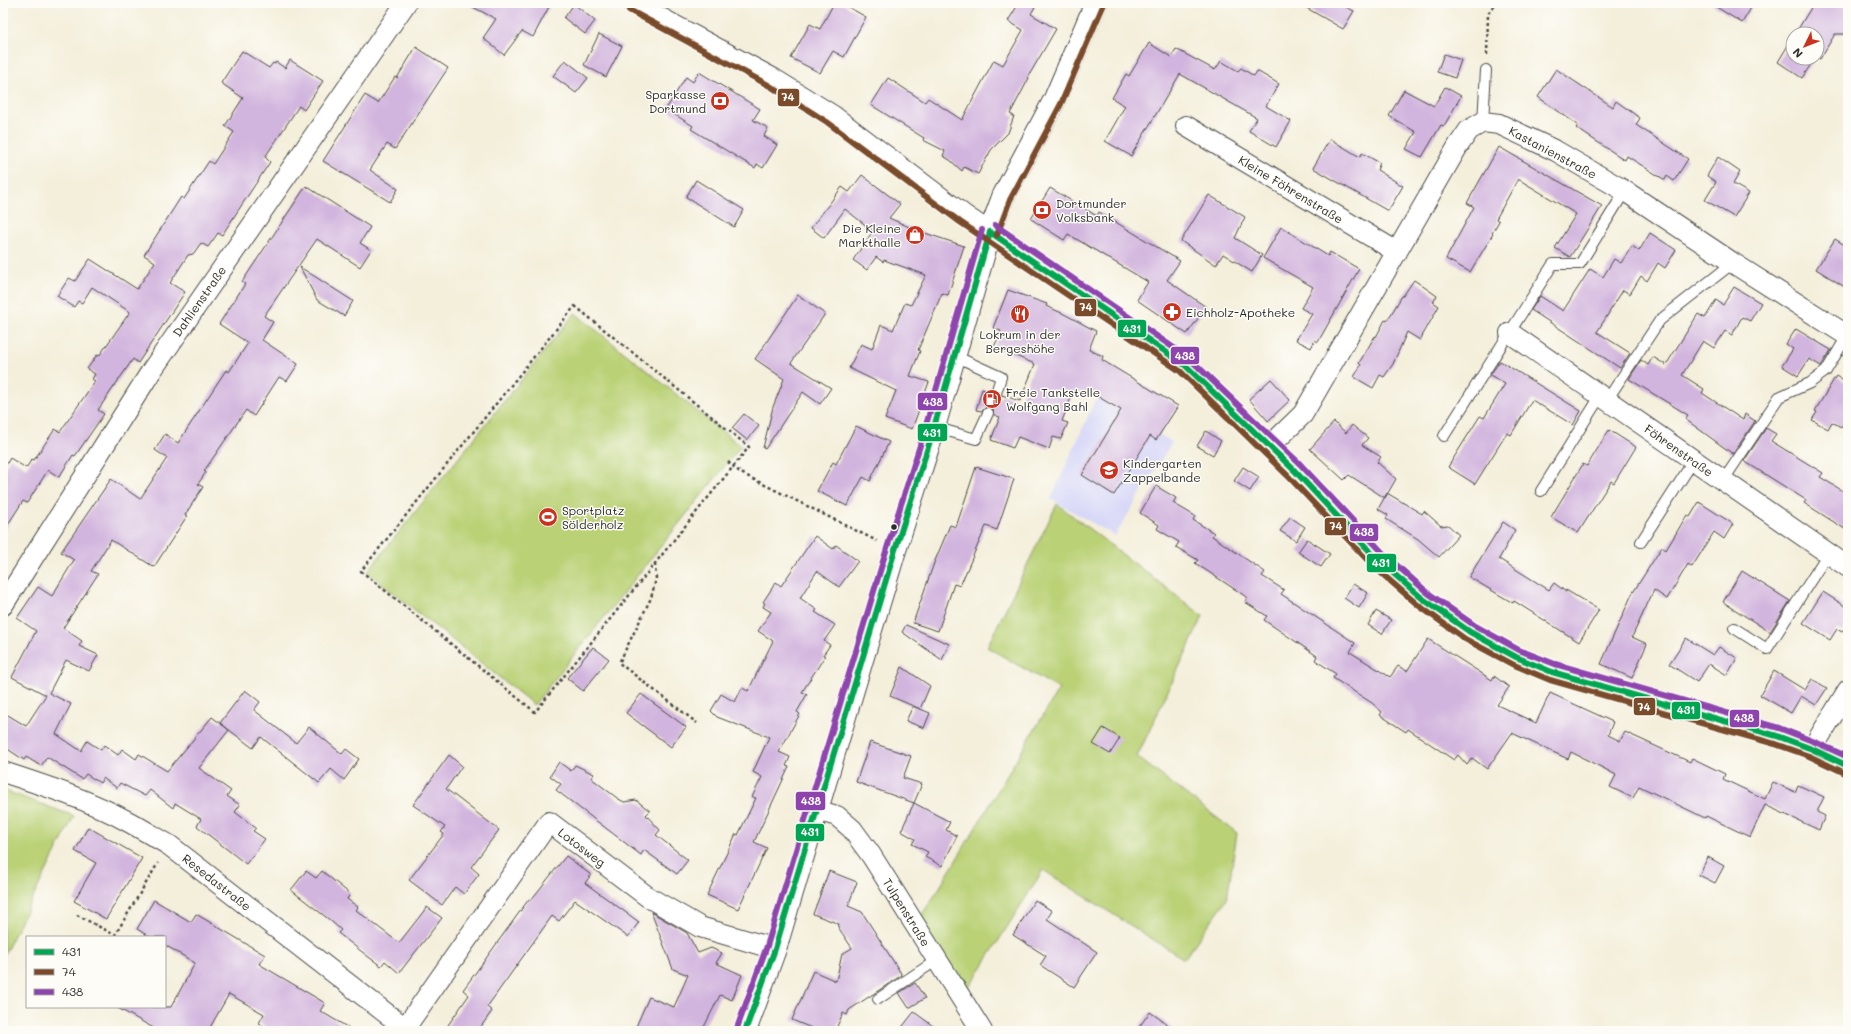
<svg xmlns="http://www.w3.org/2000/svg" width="1851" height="1034" font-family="Mali,sans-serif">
<rect width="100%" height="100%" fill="#fdfcf7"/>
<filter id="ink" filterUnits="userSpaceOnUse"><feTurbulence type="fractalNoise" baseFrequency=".025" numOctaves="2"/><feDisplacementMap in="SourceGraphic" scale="8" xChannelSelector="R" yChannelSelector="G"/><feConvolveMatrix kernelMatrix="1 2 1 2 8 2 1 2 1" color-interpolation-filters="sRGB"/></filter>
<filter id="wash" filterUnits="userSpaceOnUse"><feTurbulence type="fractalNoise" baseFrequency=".012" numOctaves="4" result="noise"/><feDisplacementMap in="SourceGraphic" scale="16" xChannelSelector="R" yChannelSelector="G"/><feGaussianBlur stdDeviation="0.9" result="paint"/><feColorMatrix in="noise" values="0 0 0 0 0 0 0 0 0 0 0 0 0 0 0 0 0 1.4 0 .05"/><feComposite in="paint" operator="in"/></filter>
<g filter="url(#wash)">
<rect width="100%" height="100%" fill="#f4efdb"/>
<path fill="#d7d7f8" d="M1097 396 1172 442 1115 536 1051 499Z"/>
<path fill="#bad176" stroke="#727e50" d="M575 313 741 446 534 705 367 572Z
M1057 504 1203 616 1137 757 1237 833 1227 899 1184 959 1043 870 965 994 919 919 937 892 1059 689 987 647Z
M3 790 74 816 3 957Z"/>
<g id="blocks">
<path fill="#d2b5de" d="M465 3H551L533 37 522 31 504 55 483 38 496 19Z
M834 3H841L866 17 844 57 833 51 820 73 791 58 810 24 820 29Z
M1019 3H1037L1031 14 1056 29 1028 77 1029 78 1010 114 1014 116 1008 133 991 150 978 174 964 167 962 171 950 160 943 156 945 151 923 140 924 138 871 105 888 78 925 102 928 98 962 120 994 60 1003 65 1023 30 1008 21Z
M1298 3H1338L1354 11 1343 29Z
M1710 3H1754L1742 23Z
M1814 3H1848V34H1835L1820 59 1817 57V34H1795Z
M574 4 595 21 585 34 564 18Z
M599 34 622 46 606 77 584 65Z
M1793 37V58H1815L1802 78 1778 62Z
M1149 43 1171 57 1176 49 1215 70 1221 61 1238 71 1241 68 1254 76 1257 71 1279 84 1266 106 1291 121 1276 147 1249 131 1257 118 1180 74 1131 156 1105 141 1125 106 1112 98 1126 74 1129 76Z
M416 47 448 68 395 149 387 144 370 170 398 189 390 202 323 161 365 95 378 103 395 77 397 78Z
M242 51 269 68 273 63 275 64 276 62 285 68 290 60 323 81 304 110 299 106 265 157 270 162 222 235 218 233 208 247 201 243 193 254 188 255 170 283 185 292 138 363 133 359 98 410 104 414 75 456 73 455 59 477 48 470 27 503 23 501 3 532V470L10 458 26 468 32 459 34 460 55 429 60 432 95 381 92 379 95 374 87 369 97 355 99 356 130 312 92 287 82 303 78 301 74 307 57 296 69 278 75 281 90 259 137 289 155 262 144 255 181 197 184 199 209 161 213 164 234 132 225 126 243 98 221 83Z
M1444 54 1461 60 1455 78 1437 72Z
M565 60 588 78 576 93 553 76Z
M1556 69 1613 107 1616 101 1640 118 1636 125 1688 159 1674 181 1667 176 1665 180 1627 156 1625 160 1576 128 1578 125 1538 97Z
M699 72 760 109 753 120 768 128 764 136 777 145 763 168 757 164 755 168 691 129 693 126 666 109 686 77 693 82Z
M1445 87 1461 96 1444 126 1441 125 1422 157 1406 149 1416 132 1389 116 1404 90 1434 106Z
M1330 139 1360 157 1362 153 1380 163 1377 170 1403 186 1388 211 1313 168Z
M1499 147 1602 206 1570 257 1555 248 1576 214 1518 179 1496 219 1499 221 1492 233 1493 234 1470 272 1446 259 1474 207 1467 203Z
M1718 157 1740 172 1733 184 1749 193 1734 217 1705 200 1716 182 1707 176Z
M862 175 900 204 889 218 916 230 964 246 948 295 942 293 918 350 920 351 910 376 929 382 912 429 885 419 896 391 849 368 861 344 872 349 881 325 893 330 905 303 911 305 926 275 884 260 883 262 876 257 867 270 853 260 873 231 845 209 824 238 811 228 842 187 849 192Z
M696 180 744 210 734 227 686 197Z
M306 186 370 227 360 243 371 250 360 267 317 239 264 316 273 322 262 340 298 364 287 381 279 377 254 416 246 410 204 471 206 472 198 484 203 487 185 515 187 516 154 567 111 540 91 571 98 574 63 628 82 641 79 646 98 655 89 671 66 660 49 693 71 704 56 734 81 751 87 741 101 750 104 745 118 755 122 749 136 759 139 754 167 771 212 717 229 730 199 768 231 791 227 796 240 805 235 812 256 828 253 831 265 839 246 864 197 826 201 819 175 803 173 808 150 790 145 796 120 783 117 788 103 778 100 783 86 774 82 779 47 757 41 766 26 757 24 760 3 746V712L26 726 46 695 12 677 36 631 17 618 38 587 52 596 74 560 61 552 111 479 140 499 167 458 155 450 165 434 178 443 226 370 229 372 248 343 219 324 245 284 242 282Z
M1050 188 1097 216 1099 212 1180 261 1167 280 1206 307 1187 334 1137 300 1148 282 1068 234 1064 240 1031 219Z
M1209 195 1245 217 1235 238 1262 255 1252 272 1223 254 1216 265 1181 241Z
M1281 227 1328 256 1330 252 1359 269 1318 342 1315 340 1311 348 1296 340 1312 314 1301 308 1313 287 1263 258Z
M1650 233 1676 250 1665 268 1658 263 1647 281 1641 276 1630 294 1623 290 1597 332 1630 353 1620 368 1531 310 1540 296 1563 311 1590 269 1603 277 1614 259 1621 263 1632 246 1639 251Z
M1835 239 1848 247V289L1816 269Z
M300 267 353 301 344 316 317 300Z
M1414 280 1437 296 1433 302 1439 306 1420 340 1407 332 1393 364 1384 377 1380 375 1373 388 1354 377 1361 365 1359 363 1375 336 1376 337 1385 320 1387 321 1402 296H1403Z
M1734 287 1761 303 1750 321 1742 317 1732 335 1725 331 1714 348 1703 341 1682 375 1704 389 1702 393 1743 420 1745 414 1755 421 1733 454 1685 419 1688 415 1629 379 1641 360 1648 365 1653 357 1666 365 1698 314 1705 318 1716 300 1723 305Z
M1008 290 1047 304 1046 306 1064 314 1096 331 1089 350 1103 356 1102 360 1178 406 1156 440 1150 436 1114 495 1082 475 1121 410 1088 391 1086 395 1074 390 1062 421 1068 423 1061 439 1053 437 1049 449 1018 437 1013 448 991 440 1000 417 994 415 993 410 990 407 985 408 982 411 976 410 982 389 990 392 991 397 994 399 1000 398 1002 395 1020 401 1035 364 994 347 1001 331 993 328Z
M798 295 825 314 791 363 831 388 820 404 803 392 765 449 763 448 773 407 784 379 755 359Z
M1796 329 1831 350 1821 366 1809 359 1798 376 1782 366 1793 349 1786 344Z
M1500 361 1581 411 1573 425 1532 400 1511 435 1507 433 1475 484 1448 467 1480 416 1484 418 1505 384 1490 375Z
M1836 376 1848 384V416L1841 427 1832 422 1828 429 1812 420 1817 412 1815 411Z
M1271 379 1290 400 1268 421 1249 399Z
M744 414 759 426 747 440 732 428Z
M1334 422 1346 433 1352 425 1368 438 1362 445 1381 457 1377 462 1396 479 1385 498 1349 475 1344 480 1310 449Z
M856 426 889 442 870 481 863 477 847 506 817 491 833 462 836 464Z
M1766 428 1776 434 1771 441 1823 473 1820 477 1848 494V531L1804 503 1806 500 1744 461Z
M1609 430 1636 447 1614 483 1611 481 1578 533 1551 517 1583 464 1587 466Z
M1206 431 1221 441 1213 455 1197 446Z
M976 467 1014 479 997 530 986 526 960 586 954 584 938 631 913 623 934 563 950 525 956 527Z
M1243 467 1259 477 1250 491 1234 481Z
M1156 486 1176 498 1173 503 1195 516 1193 520 1214 533 1212 536 1265 572 1262 576 1284 590 1281 594 1355 643 1350 652 1390 677 1398 666 1407 671 1428 639 1492 680 1494 676 1509 687 1497 705 1536 723 1550 693 1613 722 1608 735 1620 741 1625 732 1690 762 1692 758 1725 774 1723 779 1765 799 1773 782 1795 792 1798 785 1824 797 1817 812 1825 816 1819 830 1765 805 1750 837 1706 816 1705 818 1639 786 1633 798 1610 787 1616 775 1605 769 1571 752 1568 759 1512 733 1487 769 1472 758 1467 765 1458 755 1454 760 1408 729 1406 732 1380 715 1382 712 1372 703 1333 678 1336 674 1315 660 1317 656 1264 620 1267 616 1245 602 1248 598 1195 563 1198 560 1176 547 1179 542 1157 529 1159 525 1140 513Z
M1387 493 1422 514 1424 511 1441 526 1448 525 1459 535 1439 557 1418 539 1386 519 1388 515 1378 509Z
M1699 502 1733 524 1724 539 1714 532 1692 567 1688 564 1667 599 1654 590 1632 637 1647 644 1632 678 1601 664 1632 594 1662 547 1666 550 1687 515 1690 517Z
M1290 517 1305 527 1296 541 1280 531Z
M1503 522 1515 530 1499 559 1549 590 1554 583 1566 592V590L1599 610 1579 642 1514 601 1513 603 1469 577Z
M815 536 833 549 836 545 858 561 839 587 817 571 800 598 817 610 815 612 835 625 824 641 830 645 823 655 825 656 802 692 807 694 797 712 800 714 779 752 790 757 786 766 789 767 754 842 767 848 738 909 707 895 736 834 738 835 756 798 752 797 762 777 753 772 769 737 717 717 711 711 721 694 735 702 742 688 748 691 773 641 758 631 771 612 763 607 765 603 763 602 776 582 781 586Z
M1307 539 1330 554 1321 567 1298 552Z
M1742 571 1790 601 1770 632 1723 602Z
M1353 584 1368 593 1359 608 1344 598Z
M1823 592 1848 608V623L1842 632 1837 629 1830 640 1803 623Z
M1376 611 1391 620 1382 634 1368 625Z
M906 625 949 644 942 660 902 632Z
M1686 638 1713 655 1719 647 1737 658 1727 675 1709 664 1697 682 1669 664Z
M593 647 609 659 583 691 567 678Z
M902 667 930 686 920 709 890 696Z
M1774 671 1805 690 1812 679 1827 688 1816 705 1801 696 1791 713 1760 695Z
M245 690 260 702 254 710 296 743 309 727 342 754 346 749 359 759 344 780 331 769 319 783 261 737 253 748 220 723Z
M641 694 686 727 671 747 626 713Z
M913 706 930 713 924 728 906 721Z
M1103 728 1120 738 1110 754 1093 744Z
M870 742 911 756 903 778 922 784 914 803 856 782Z
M449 755 462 766 446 789 499 830 471 867 479 874 464 894 455 887 442 905 409 880 444 834 441 832 445 827 413 805Z
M559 762 571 771 575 765 594 774 591 778 617 798 624 802 636 800 650 811 646 815 660 830 656 835 688 860 677 874 644 850 641 855 556 790 561 784 550 776Z
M914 803 950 822 946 830 957 836 942 866 925 857 928 852 912 844 915 839 901 831Z
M88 827 142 858 106 919 74 901 96 863 75 851Z
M566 856 591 875 585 883 639 922 628 937 575 900 559 921 552 916 487 1007 492 1011 478 1031H444L469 995 463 990 529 899 531 900Z
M1708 857 1724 866 1715 883 1699 875Z
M306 871 316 878 322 871 350 894 347 899 358 907 356 910 399 943 427 907 442 918 399 973 385 961 381 966 366 955 338 933 341 930 331 921 291 890Z
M829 871 857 882 848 906 862 912 902 975 849 1010 847 1015 843 1013 835 1031H819L792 1020 813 971 836 981 842 954 852 948 838 927 839 924 813 914Z
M154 900 191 922 196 914 265 955 259 964 325 1003 320 1011 354 1031H273L259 1023 264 1014 229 994 208 1031H159L116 1007H171L195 963 165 945V937H150L137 929Z
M1035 900 1052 911 1047 919 1097 952 1074 987 1040 965 1046 956 1013 935Z
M651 912 687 933 698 953 711 948 722 953 716 963 742 975 732 1000 720 995 702 1031H634L649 997 674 1007 688 975 673 969Z
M915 983 925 998 909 1008 899 993Z
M914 1012 940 1031H899Z
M1150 1012 1177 1031H1136Z"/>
</g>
</g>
<g filter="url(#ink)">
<use href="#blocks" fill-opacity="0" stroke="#494845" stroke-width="1"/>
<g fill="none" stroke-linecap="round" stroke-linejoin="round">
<g stroke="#494845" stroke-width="12">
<path id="lane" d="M1483 122 1486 70
M955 356 1001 377 996 393
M1607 400 1660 320 1733 263
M934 427 976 439 988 413
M1444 436 1553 264H1580L1625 191
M1723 481 1779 397 1810 383 1826 371 1847 336
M1541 491 1601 395
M1641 542 1694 460
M1734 628 1767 649 1827 555
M878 999 937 960"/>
</g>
<g stroke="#494845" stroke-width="22">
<path id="street" d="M633 3 774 79 832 115 964 215 1185 365 1294 470 1378 560 1423 599 1470 632 1516 657 1552 672 1777 736 1812 749 1848 766
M1186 126 1397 252
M1510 333 1848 567
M1270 446 1303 414 1458 146 1469 130 1483 122 1499 124 1556 151 1625 191 1733 263 1848 336
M3 605 152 370 406 3
M1812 749 1848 690
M3 772C46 786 89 800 129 822 142 829 155 837 169 845L409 1031
M816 810 837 816 852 829 871 855 982 1031
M405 1028 549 822 648 897 700 927 775 949"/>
</g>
<g stroke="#494845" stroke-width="24">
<path id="secondary" d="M745 1031 775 949 895 550 930 441 990 232 1003 197 1054 101 1096 3"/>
</g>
<path stroke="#494845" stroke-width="2.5" stroke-dasharray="3 3" stroke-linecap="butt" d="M1487 55 1488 14 1495 3
M575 306 749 447 535 712 361 571Z
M728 462 741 473 877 541
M655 564 656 579 651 598 619 663 697 723
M77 915 115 935 158 863"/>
<use href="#lane" stroke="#fff" stroke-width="10"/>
<use href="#street" stroke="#fff" stroke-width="20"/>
<use href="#secondary" stroke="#fff" stroke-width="22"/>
<g stroke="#fdfcf7" stroke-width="9">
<path id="bus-1" d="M990 232 1185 365 1294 470 1378 560 1423 599 1470 632 1516 657 1552 672 1777 736 1812 749 1848 766
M745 1031 775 949 895 550 930 441 990 232"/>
</g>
<g stroke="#fdfcf7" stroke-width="9">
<path id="bus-2" d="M629 10 770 86 827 122 960 222 1180 371 1288 476 1373 566 1418 605 1465 639 1512 664 1550 680 1775 744 1809 756 1845 773
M997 235 1010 200 1061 104 1103 6"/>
</g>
<g stroke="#fdfcf7" stroke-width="9">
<path id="bus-3" d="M995 225 1190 359 1300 464 1384 554 1428 593 1474 625 1519 650 1555 664 1779 728 1815 742 1848 757
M737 1028 767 946 887 548 922 439 982 230"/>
</g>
<use href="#bus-1" stroke="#00a651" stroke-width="6"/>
<use href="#bus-2" stroke="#7a4b2a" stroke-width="6"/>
<use href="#bus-3" stroke="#8e44ad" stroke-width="6"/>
</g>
</g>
<defs>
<g id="bank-disc" transform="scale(1)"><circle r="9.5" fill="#c8321e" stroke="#fdfcf7"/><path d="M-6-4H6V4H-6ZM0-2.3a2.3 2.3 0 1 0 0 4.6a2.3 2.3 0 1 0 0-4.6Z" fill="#fff"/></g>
<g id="shop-disc" transform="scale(1)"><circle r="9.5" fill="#c8321e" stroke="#fdfcf7"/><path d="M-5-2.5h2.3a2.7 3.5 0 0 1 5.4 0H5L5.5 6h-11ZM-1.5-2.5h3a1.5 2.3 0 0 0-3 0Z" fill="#fff"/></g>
<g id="pharmacy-disc" transform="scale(1)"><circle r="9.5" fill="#c8321e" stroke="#fdfcf7"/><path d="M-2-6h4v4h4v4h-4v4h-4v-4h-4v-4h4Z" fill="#fff"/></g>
<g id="restaurant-disc" transform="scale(1)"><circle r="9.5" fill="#c8321e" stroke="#fdfcf7"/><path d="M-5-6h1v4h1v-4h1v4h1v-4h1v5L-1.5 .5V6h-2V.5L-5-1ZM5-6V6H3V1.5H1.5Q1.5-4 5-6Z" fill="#fff"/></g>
<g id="fuel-disc" transform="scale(1)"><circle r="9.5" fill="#c8321e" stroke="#fdfcf7"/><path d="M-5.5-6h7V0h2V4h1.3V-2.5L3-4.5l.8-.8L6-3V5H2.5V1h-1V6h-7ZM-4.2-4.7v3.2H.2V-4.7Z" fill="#fff"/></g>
<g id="school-disc" transform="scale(1)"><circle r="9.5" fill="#c8321e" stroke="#fdfcf7"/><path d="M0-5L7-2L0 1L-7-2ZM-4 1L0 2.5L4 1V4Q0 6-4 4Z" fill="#fff"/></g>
<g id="stadium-disc" transform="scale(1)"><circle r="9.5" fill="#c8321e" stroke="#fdfcf7"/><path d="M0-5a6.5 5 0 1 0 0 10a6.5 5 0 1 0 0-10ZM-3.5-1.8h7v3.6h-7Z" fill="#fff"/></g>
</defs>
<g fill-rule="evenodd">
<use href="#bank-disc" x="720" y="101"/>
<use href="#bank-disc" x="1042" y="210"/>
<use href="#shop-disc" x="915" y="235"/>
<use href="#pharmacy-disc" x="1172" y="312"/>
<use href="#restaurant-disc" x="1020" y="314"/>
<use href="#fuel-disc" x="992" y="399"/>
<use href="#school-disc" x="1109" y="470"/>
<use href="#stadium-disc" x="548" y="517"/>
</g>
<circle fill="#2b2b2b" stroke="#fdfcf7" stroke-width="1.5" cx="894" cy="527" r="3.5"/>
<g text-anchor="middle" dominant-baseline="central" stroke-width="3" stroke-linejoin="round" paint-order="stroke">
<g font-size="12" fill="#2b2b2b" stroke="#fdfcf7" text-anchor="start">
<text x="706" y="94" text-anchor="end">Sparkasse<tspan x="706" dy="14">Dortmund</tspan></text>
<text x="1056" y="203">Dortmunder<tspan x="1056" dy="14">Volksbank</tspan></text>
<text x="901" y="228" text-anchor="end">Die Kleine<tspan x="901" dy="14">Markthalle</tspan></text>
<text x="1186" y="312">Eichholz-Apotheke</text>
<text x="1020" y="334" text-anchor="middle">Lokrum in der<tspan x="1020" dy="14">Bergeshöhe</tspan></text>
<text x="1006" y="392">Freie Tankstelle<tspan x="1006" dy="14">Wolfgang Bahl</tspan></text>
<text x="1123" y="463">Kindergarten<tspan x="1123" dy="14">Zappelbande</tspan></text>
<text x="562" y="510">Sportplatz<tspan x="562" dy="14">Sölderholz</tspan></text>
</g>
<g font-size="12" fill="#2b2b2b" stroke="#fdfcf7">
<text transform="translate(1553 152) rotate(28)">Kastanienstraße</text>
<text transform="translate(1291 189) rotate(31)">Kleine Föhrenstraße</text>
<text transform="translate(199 301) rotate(-55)">Dahlienstraße</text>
<text transform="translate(1679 450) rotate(35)">Föhrenstraße</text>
<text transform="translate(582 847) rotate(37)">Lotosweg</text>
<text transform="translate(217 882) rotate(38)">Resedastraße</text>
<text transform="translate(907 912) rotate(58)">Tulpenstraße</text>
</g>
</g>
<g stroke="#fdfcf7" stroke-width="1.5">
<rect x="777" y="88" width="23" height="19" rx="4" fill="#7a4b2a"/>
<rect x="1074" y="298" width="23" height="19" rx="4" fill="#7a4b2a"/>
<rect x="1117" y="319" width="30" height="19" rx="4" fill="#00a651"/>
<rect x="1170" y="346" width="30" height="19" rx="4" fill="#8e44ad"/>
<rect x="917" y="392" width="31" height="19" rx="4" fill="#8e44ad"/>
<rect x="917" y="423" width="31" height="19" rx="4" fill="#00a651"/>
<rect x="1324" y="517" width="23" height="19" rx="4" fill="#7a4b2a"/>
<rect x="1349" y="523" width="30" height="19" rx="4" fill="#8e44ad"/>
<rect x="1366" y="553" width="31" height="20" rx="4" fill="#00a651"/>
<rect x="1633" y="697" width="23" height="19" rx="4" fill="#7a4b2a"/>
<rect x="1671" y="701" width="30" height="19" rx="4" fill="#00a651"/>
<rect x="1729" y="709" width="31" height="19" rx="4" fill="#8e44ad"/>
<rect x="795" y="791" width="31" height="20" rx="4" fill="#8e44ad"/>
<rect x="795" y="823" width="30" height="19" rx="4" fill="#00a651"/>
</g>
<g font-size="11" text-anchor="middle" font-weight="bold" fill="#fff">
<text x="788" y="101">74</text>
<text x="1086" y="311">74</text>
<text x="1132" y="333">431</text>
<text x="1185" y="360">438</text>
<text x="933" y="406">438</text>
<text x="932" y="437">431</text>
<text x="1336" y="530">74</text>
<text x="1364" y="536">438</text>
<text x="1381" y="567">431</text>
<text x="1644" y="711">74</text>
<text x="1686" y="714">431</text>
<text x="1744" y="722">438</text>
<text x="811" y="805">438</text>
<text x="810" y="836">431</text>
</g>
<rect width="1851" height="1034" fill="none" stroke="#fdfcf7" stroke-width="16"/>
<rect x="26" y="936" width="140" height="72" fill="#fdfcf7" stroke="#a9a8a5"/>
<rect x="34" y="949" width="20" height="6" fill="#00a651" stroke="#a9a8a5"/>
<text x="62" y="956" font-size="12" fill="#2b2b2b">431</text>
<rect x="34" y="969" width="20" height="6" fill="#7a4b2a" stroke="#a9a8a5"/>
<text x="62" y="976" font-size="12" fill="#2b2b2b">74</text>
<rect x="34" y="989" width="20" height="6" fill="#8e44ad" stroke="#a9a8a5"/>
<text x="62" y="996" font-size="12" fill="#2b2b2b">438</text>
<g transform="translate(1805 46) rotate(227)"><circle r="19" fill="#fdfcf7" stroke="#a9a8a5"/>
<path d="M0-3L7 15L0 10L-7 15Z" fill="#c8321e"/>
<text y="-6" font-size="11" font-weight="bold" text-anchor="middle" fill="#2b2b2b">N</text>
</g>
</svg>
